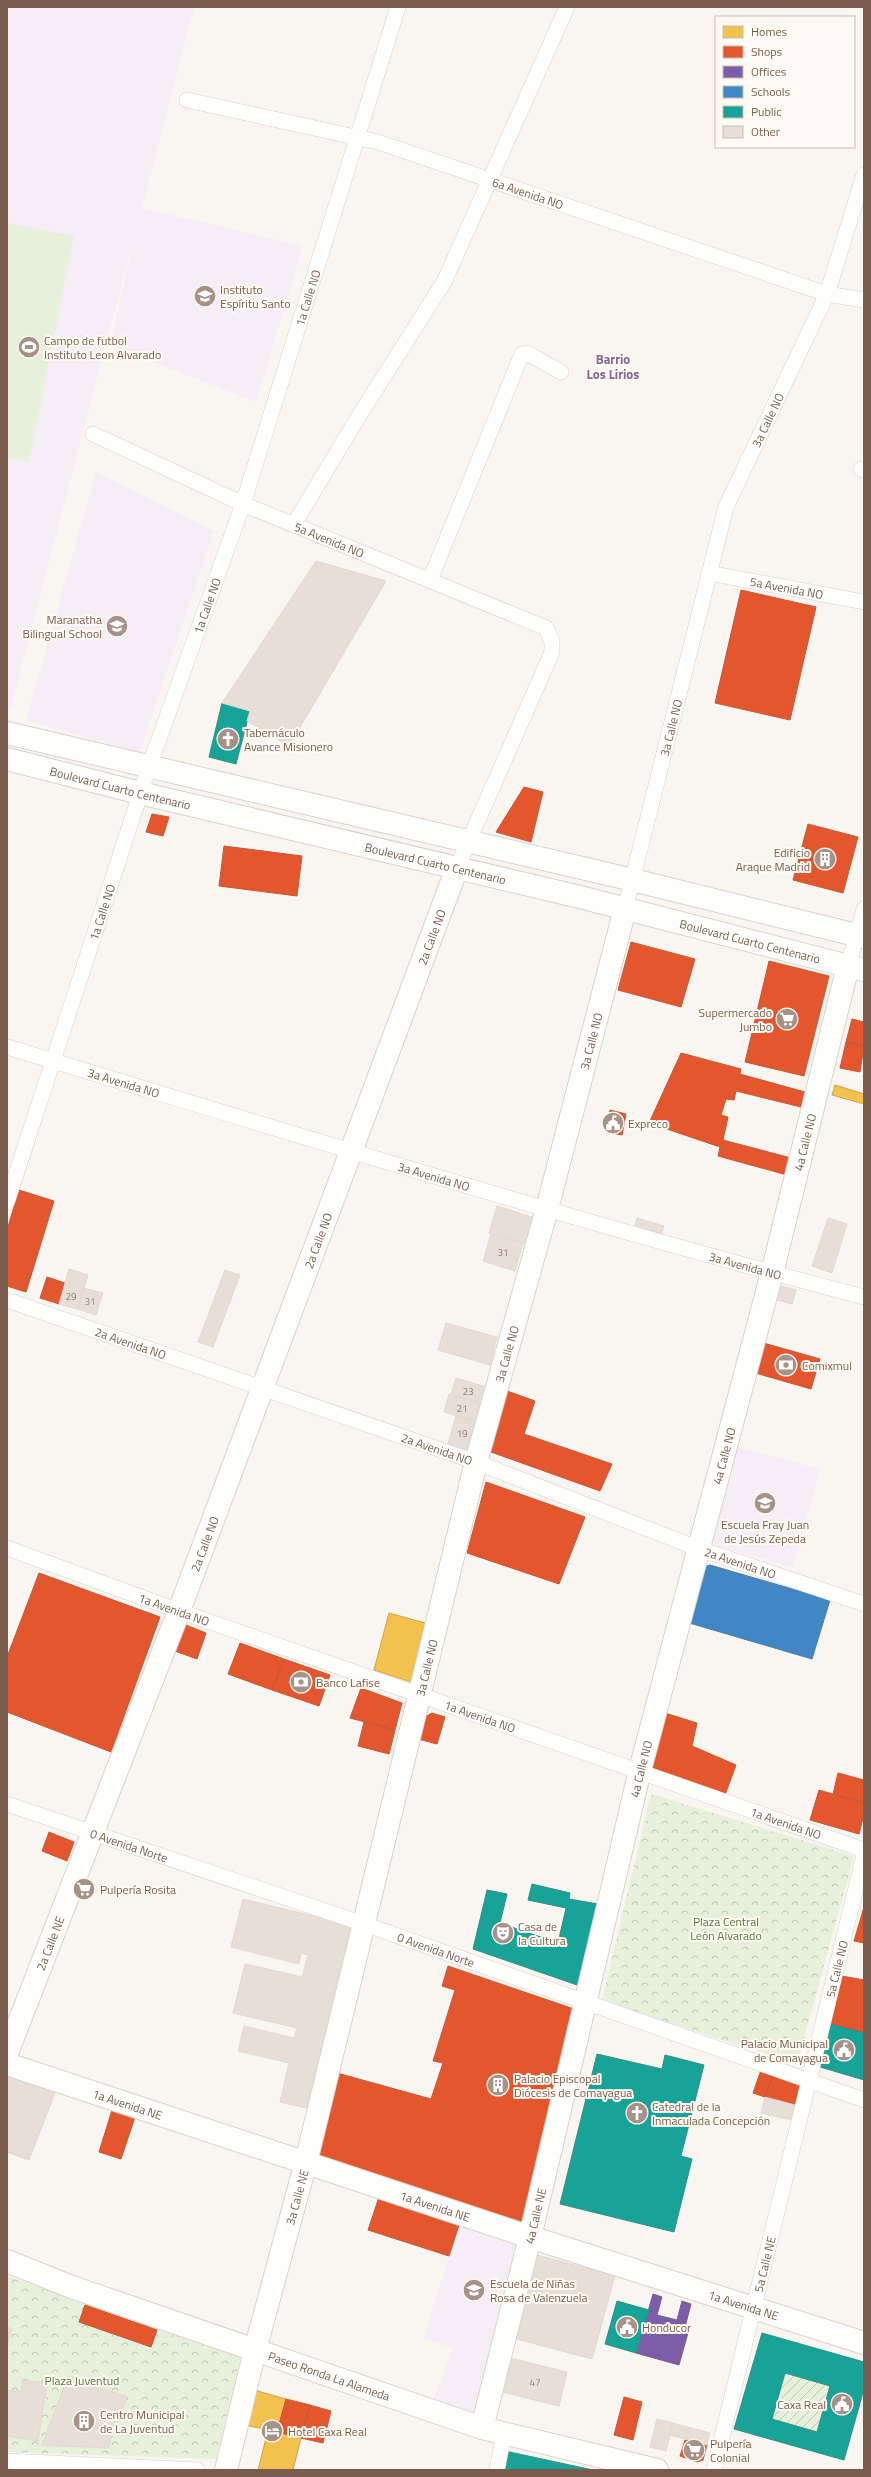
<svg xmlns="http://www.w3.org/2000/svg" width="871" height="2477" font-family="'Titillium Web',sans-serif">
<defs>
<pattern id="forest-crowns" width="20" height="18" patternUnits="userSpaceOnUse"><rect width="20" height="18" fill="#e7f0db"/><path d="M2 6a3 3 0 1 1 6 0M12 15a3 3 0 1 1 6 0" fill="none" stroke="#c0c6b4"/></pattern>
<pattern id="garden-furrows" width="10" height="10" patternUnits="userSpaceOnUse"><rect width="10" height="10" fill="#e7f0db"/><path d="M-1 1l2-2M0 10L10 0M9 11l2-2" fill="none" stroke="#c0c6b4"/></pattern>
</defs>
<rect width="100%" height="100%" fill="#f9f5f0"/>
<path fill="#f6eef6" d="M7 7H194L142 208 303 246 256 402 110 345 137 225 10 711 7 710Z
M96 472 214 531 140 752 26 720Z
M734 1446 820 1469 793 1567 717 1546 709 1537Z
M460 2222 523 2242 475 2418 431 2405 453 2348 423 2338Z"/>
<path fill="#e7f0db" d="M7 223 74 236 29 462 7 458Z"/>
<path fill="url(#forest-crowns)" d="M651 1794 854 1856 797 2064 602 2001Z
M7 2276 241 2355 216 2459 7 2452Z"/>
<path fill="url(#garden-furrows)" d="M785 2373 830 2386 817 2432 772 2419Z"/>
<path fill="#f2c14e" stroke="#cea34e" d="M835 1085 864 1094V1104L832 1095Z
M389 1613 425 1623 411 1682 374 1670Z
M254 2390 286 2399 277 2432 301 2438 293 2470H258L268 2430 245 2425Z"/>
<path fill="#e4572e" stroke="#c45837" d="M741 590 816 607 790 720 715 703Z
M524 787 543 792 531 842 496 832Z
M152 814 169 817 163 836 146 832Z
M808 824 858 837 843 893 793 880Z
M224 846 302 856 297 896 219 886Z
M631 942 695 959 681 1007 618 990Z
M769 961 829 976 804 1076 745 1062Z
M852 1019 864 1022V1046L846 1042Z
M846 1042 864 1046 860 1072 840 1068Z
M681 1053 741 1069 740 1074 805 1092 801 1107 736 1091 734 1100 726 1099 721 1115 728 1117 723 1140 791 1158 787 1175 718 1156 720 1147 649 1123Z
M610 1110 626 1114 622 1135 606 1132Z
M19 1190 54 1201 26 1292 7 1286V1230Z
M47 1277 65 1283 59 1304 40 1298Z
M760 1342 820 1359 811 1389 752 1372Z
M507 1391 535 1401 524 1434 612 1464 600 1491 491 1452Z
M486 1482 585 1517 559 1584 467 1553Z
M39 1573 160 1617 111 1752 7 1712V1657Z
M181 1623 206 1633 197 1659 172 1650Z
M240 1643 284 1659 272 1690 228 1674Z
M284 1659 330 1675 319 1706 272 1690Z
M361 1688 402 1703 395 1730 350 1718Z
M432 1713 445 1717 437 1744 418 1739 425 1717Z
M665 1713 697 1723 692 1746 736 1765 725 1795 654 1771 650 1767Z
M364 1722 395 1730 389 1754 358 1746Z
M838 1773 864 1780V1803L833 1794Z
M819 1790 864 1803V1814L859 1834 810 1820Z
M49 1832 74 1842 67 1861 42 1851Z
M864 1907V1943L854 1941Z
M448 1966 577 2010 526 2226 316 2155 337 2073 431 2099 443 2063 433 2061 455 1990 442 1986Z
M842 1976 864 1980V2033L830 2024Z
M761 2070 773 2074 765 2097 753 2093Z
M773 2074 801 2084 795 2105 765 2097Z
M112 2110 135 2117 121 2159 99 2152Z
M379 2197 460 2222 449 2256 368 2230Z
M85 2305 157 2330 151 2347 79 2322Z
M624 2397 642 2402 633 2440 614 2435Z
M286 2399 310 2405 301 2438 277 2432Z
M310 2405 331 2411 323 2443 301 2438Z
M685 2440 707 2445 703 2460 697 2462 680 2456Z"/>
<path fill="#7b5ea7" stroke="#7b5d8c" d="M653 2294 662 2297 657 2315 677 2320 682 2301 691 2304 684 2331 688 2333 679 2365 636 2353Z"/>
<path fill="#3f88c5" stroke="#517ba1" d="M710 1565 830 1600 812 1659 686 1622 703 1567Z"/>
<path fill="#17a398" stroke="#358e82" fill-rule="evenodd" d="M222 703 250 711 236 764 209 757Z
M532 1884 570 1893 569 1899 598 1904 580 1986 473 1949 487 1890 507 1894 500 1923 558 1943 566 1908 528 1900Z
M830 2024 864 2033V2080L820 2067Z
M597 2054 662 2069 665 2055 704 2065 681 2156 692 2159 674 2232 560 2204Z
M617 2301 649 2310 636 2353 605 2344Z
M762 2333 864 2362V2389L844 2460 734 2429ZM785 2373 830 2386 817 2432 772 2419Z
M505 2451 593 2470H501Z"/>
<path fill="#e6ded7" stroke="#e2d8d2" d="M316 561 386 581 289 746 247 721 250 711 222 703Z
M497 1206 535 1218 527 1244 489 1233Z
M637 1218 664 1226 660 1238 634 1230Z
M828 1218 847 1224 832 1273 812 1266Z
M491 1234 523 1243 515 1271 483 1261Z
M69 1269 88 1275 77 1309 59 1304Z
M225 1270 240 1275 213 1347 198 1342Z
M774 1284 796 1290 792 1304 770 1298Z
M84 1288 103 1293 96 1315 77 1309Z
M446 1323 497 1337 490 1365 438 1350Z
M456 1378 486 1387 481 1403 451 1395Z
M449 1394 481 1403 475 1421 444 1412Z
M456 1416 475 1421 467 1451 448 1444Z
M243 1899 355 1926 310 2109 280 2102 289 2063 238 2051 244 2026 294 2038 297 2028 233 2013 245 1964 302 1977 308 1955 301 1953 299 1964 231 1947Z
M7 2074 56 2090 29 2160 7 2152Z
M765 2097 795 2105 791 2120 761 2113Z
M537 2255 615 2276 592 2359 513 2338Z
M7 2327 12 2329 7 2345Z
M510 2358 567 2372 559 2406 502 2392Z
M68 2376 127 2397 108 2448 42 2445Z
M23 2380 47 2383 38 2441 7 2436V2390L21 2392Z
M657 2419 673 2423 666 2451 650 2447Z
M673 2423 710 2433 707 2445 670 2435Z"/>
<g fill="none" stroke-linecap="round" stroke-linejoin="round">
<g stroke="#d7d1cb" stroke-width="16">
<g id="street">
<path id="s1" d="M187 100 378 142 827 294 864 300"/>
<path id="s2" d="M93 434 243 504 546 628 552 641V652L457 868"/>
<path d="M861 469 864 470"/>
<path d="M294 524 357 419 444 282 567 7"/>
<path id="s3" d="M709 573 864 602"/>
<path d="M430 580 522 354 527 353 561 372"/>
<path id="s4" d="M625 909 726 507 827 294 864 175"/>
<path d="M848 966 864 909"/>
<path id="s5" d="M7 1047C292 1133 576 1222 864 1297"/>
<path id="s6" d="M7 1202 149 767 243 504 398 7"/>
<path id="s7" d="M7 1300 476 1462 697 1548 864 1604"/>
<path id="s8" d="M7 1548 179 1611 864 1850"/>
<path id="s9" d="M7 1804 364 1924 864 2100"/>
<path d="M7 2461 197 2470"/>
<path d="M497 2470 504 2434"/>
<path id="s10" d="M714 2470 864 1855"/>
</g>
</g>
<g stroke="#d9d2cb" stroke-width="24">
<g id="secondary">
<path d="M7 733 633 880 864 937"/>
<path id="s11" d="M7 759 140 793 580 897 864 970"/>
<path id="s12" d="M7 2053 179 1611 457 868"/>
<path id="s13" d="M7 2064 530 2237 864 2343"/>
<path id="s14" d="M7 2261 69 2286 482 2428 657 2470"/>
<path id="s15" d="M482 2428 530 2237 641 1766 772 1273 848 966"/>
<path id="s16" d="M226 2470 255 2350 306 2162 476 1462 547 1209 625 909"/>
</g>
</g>
<use href="#street" stroke="#fefefd" stroke-width="15"/>
<use href="#secondary" stroke="#fefefd" stroke-width="22"/>
</g>
<defs>
<g id="school-disc" transform="scale(1.15)"><circle r="9.5" fill="#a69286" stroke="#fffaf3"/><path d="M0-5L7-2L0 1L-7-2ZM-4 1L0 2.5L4 1V4Q0 6-4 4Z" fill="#fff"/></g>
<g id="stadium-disc" transform="scale(1.15)"><circle r="9.5" fill="#a69286" stroke="#fffaf3"/><path d="M0-5a6.5 5 0 1 0 0 10a6.5 5 0 1 0 0-10ZM-3.5-1.8h7v3.6h-7Z" fill="#fff"/></g>
<g id="church-disc" transform="scale(1.15)"><circle r="9.5" fill="#a69286" stroke="#fffaf3"/><path d="M-1.2-6h2.4v3.5h3.3v2.4h-3.3V6h-2.4V-.1h-3.3v-2.4h3.3Z" fill="#fff"/></g>
<g id="building-disc" transform="scale(1.15)"><circle r="9.5" fill="#a69286" stroke="#fffaf3"/><path d="M-4-6H4V6H1V3H-1V6H-4ZM-2.5-4.3h1.7v1.8h-1.7ZM.8-4.3h1.7v1.8H.8ZM-2.5-1h1.7V.8h-1.7ZM.8-1h1.7V.8H.8Z" fill="#fff"/></g>
<g id="supermarket-disc" transform="scale(1.15)"><circle r="9.5" fill="#a69286" stroke="#fffaf3"/><path d="M-6-5.5h2.5l.6 2H6L4.5 2H-2.5L-4.4-4H-6ZM-1.5 3.2a1.3 1.3 0 1 0 .1 0ZM3 3.2a1.3 1.3 0 1 0 .1 0Z" fill="#fff"/></g>
<g id="civic-disc" transform="scale(1.15)"><circle r="9.5" fill="#a69286" stroke="#fffaf3"/><path d="M-.6-6.5H3V-4.5H.6V-3L4-1V1h2V6H-6V1h2V-1L-.6-3ZM-1.2 2.5V6h2.4V2.5Z" fill="#fff"/></g>
<g id="bank-disc" transform="scale(1.15)"><circle r="9.5" fill="#a69286" stroke="#fffaf3"/><path d="M-6-4H6V4H-6ZM0-2.3a2.3 2.3 0 1 0 0 4.6a2.3 2.3 0 1 0 0-4.6Z" fill="#fff"/></g>
<g id="theatre-disc" transform="scale(1.15)"><circle r="9.5" fill="#a69286" stroke="#fffaf3"/><path d="M-5-5.5Q0-4 5-5.5V0Q5 5 0 6Q-5 5-5 0ZM-3.3-2.5H-1v1.5H-3.3ZM1-2.5H3.3v1.5H1ZM-2.8 1Q0 5.5 2.8 1Z" fill="#fff"/></g>
<g id="hotel-disc" transform="scale(1.15)"><circle r="9.5" fill="#a69286" stroke="#fffaf3"/><path d="M-6-4.5h1.5V1H6V5H4.5V3h-9V5H-6ZM-4 0a1.8 1.8 0 1 1 3.6 0ZM.5 0V-2.5h3Q6-2.5 6 0Z" fill="#fff"/></g>
</defs>
<g fill-rule="evenodd">
<use href="#school-disc" x="205" y="296"/>
<use href="#stadium-disc" x="29" y="347"/>
<use href="#school-disc" x="117" y="626"/>
<use href="#church-disc" x="228" y="739"/>
<use href="#building-disc" x="825" y="859"/>
<use href="#supermarket-disc" x="787" y="1019"/>
<use href="#civic-disc" x="613" y="1123"/>
<use href="#bank-disc" x="786" y="1365"/>
<use href="#school-disc" x="765" y="1503"/>
<use href="#bank-disc" x="301" y="1682"/>
<use href="#supermarket-disc" x="84" y="1889"/>
<use href="#theatre-disc" x="503" y="1933"/>
<use href="#civic-disc" x="844" y="2050"/>
<use href="#building-disc" x="498" y="2085"/>
<use href="#church-disc" x="637" y="2113"/>
<use href="#school-disc" x="474" y="2290"/>
<use href="#civic-disc" x="627" y="2327"/>
<use href="#civic-disc" x="842" y="2404"/>
<use href="#building-disc" x="84" y="2421"/>
<use href="#hotel-disc" x="272" y="2431"/>
<use href="#supermarket-disc" x="694" y="2450"/>
</g>
<g text-anchor="middle" dominant-baseline="central" stroke-width="4" stroke-linejoin="round" paint-order="stroke">
<g font-size="10" fill="#977e72">
<text x="503" y="1252">31</text>
<text x="71" y="1296">29</text>
<text x="90" y="1301">31</text>
<text x="468" y="1391">23</text>
<text x="462" y="1408">21</text>
<text x="462" y="1433">19</text>
<text x="535" y="2382">47</text>
</g>
<g font-size="12" fill="#7a5c4d" stroke="#fffaf3">
<text stroke="none"><textPath href="#s1" startOffset="354">6a Avenida NO</textPath></text>
<text stroke="none"><textPath href="#s6" startOffset="953">1a Calle NO</textPath></text>
<text stroke="none"><textPath href="#s4" startOffset="511">3a Calle NO</textPath></text>
<text stroke="none"><textPath href="#s2" startOffset="259">5a Avenida NO</textPath></text>
<text stroke="none"><textPath href="#s3" startOffset="79">5a Avenida NO</textPath></text>
<text stroke="none"><textPath href="#s6" startOffset="629">1a Calle NO</textPath></text>
<text stroke="none"><textPath href="#s4" startOffset="187">3a Calle NO</textPath></text>
<text stroke="none"><textPath href="#s11" startOffset="117">Boulevard Cuarto Centenario</textPath></text>
<text stroke="none"><textPath href="#s11" startOffset="441">Boulevard Cuarto Centenario</textPath></text>
<text stroke="none"><textPath href="#s6" startOffset="305">1a Calle NO</textPath></text>
<text stroke="none"><textPath href="#s12" startOffset="1194">2a Calle NO</textPath></text>
<text stroke="none"><textPath href="#s11" startOffset="765">Boulevard Cuarto Centenario</textPath></text>
<text stroke="none"><textPath href="#s16" startOffset="1475">3a Calle NO</textPath></text>
<text stroke="none"><textPath href="#s5" startOffset="122">3a Avenida NO</textPath></text>
<text stroke="none"><textPath href="#s15" startOffset="1326">4a Calle NO</textPath></text>
<text stroke="none"><textPath href="#s5" startOffset="446">3a Avenida NO</textPath></text>
<text stroke="none"><textPath href="#s12" startOffset="870">2a Calle NO</textPath></text>
<text stroke="none"><textPath href="#s5" startOffset="770">3a Avenida NO</textPath></text>
<text stroke="none"><textPath href="#s7" startOffset="131">2a Avenida NO</textPath></text>
<text stroke="none"><textPath href="#s16" startOffset="1151">3a Calle NO</textPath></text>
<text stroke="none"><textPath href="#s7" startOffset="455">2a Avenida NO</textPath></text>
<text stroke="none"><textPath href="#s15" startOffset="1002">4a Calle NO</textPath></text>
<text stroke="none"><textPath href="#s12" startOffset="546">2a Calle NO</textPath></text>
<text stroke="none"><textPath href="#s7" startOffset="779">2a Avenida NO</textPath></text>
<text stroke="none"><textPath href="#s8" startOffset="178">1a Avenida NO</textPath></text>
<text stroke="none"><textPath href="#s16" startOffset="827">3a Calle NO</textPath></text>
<text stroke="none"><textPath href="#s8" startOffset="502">1a Avenida NO</textPath></text>
<text stroke="none"><textPath href="#s15" startOffset="678">4a Calle NO</textPath></text>
<text stroke="none"><textPath href="#s8" startOffset="826">1a Avenida NO</textPath></text>
<text stroke="none"><textPath href="#s9" startOffset="129">0 Avenida Norte</textPath></text>
<text stroke="none"><textPath href="#s12" startOffset="118">2a Calle NE</textPath></text>
<text stroke="none"><textPath href="#s9" startOffset="453">0 Avenida Norte</textPath></text>
<text stroke="none"><textPath href="#s10" startOffset="516">5a Calle NO</textPath></text>
<text stroke="none"><textPath href="#s13" startOffset="127">1a Avenida NE</textPath></text>
<text stroke="none"><textPath href="#s16" startOffset="282">3a Calle NE</textPath></text>
<text stroke="none"><textPath href="#s13" startOffset="451">1a Avenida NE</textPath></text>
<text stroke="none"><textPath href="#s15" startOffset="219">4a Calle NE</textPath></text>
<text stroke="none"><textPath href="#s10" startOffset="212">5a Calle NE</textPath></text>
<text stroke="none"><textPath href="#s13" startOffset="775">1a Avenida NE</textPath></text>
<text stroke="none"><textPath href="#s14" startOffset="342">Paseo Ronda La Alameda</textPath></text>
</g>
<g font-size="12" fill="#7a5c4d" stroke="#fffaf3" text-anchor="start">
<text x="220" y="289">Instituto<tspan x="220" dy="14">Espíritu Santo</tspan></text>
<text x="44" y="340">Campo de futbol<tspan x="44" dy="14">Instituto Leon Alvarado</tspan></text>
<text x="102" y="619" text-anchor="end">Maranatha<tspan x="102" dy="14">Bilingual School</tspan></text>
<text x="244" y="732">Tabernáculo<tspan x="244" dy="14">Avance Misionero</tspan></text>
<text x="810" y="852" text-anchor="end">Edificio<tspan x="810" dy="14">Araque Madrid</tspan></text>
<text x="772" y="1012" text-anchor="end">Supermercado<tspan x="772" dy="14">Jumbo</tspan></text>
<text x="628" y="1123">Expreco</text>
<text x="802" y="1365">Comixmul</text>
<text x="765" y="1524" text-anchor="middle">Escuela Fray Juan<tspan x="765" dy="14">de Jesús Zepeda</tspan></text>
<text x="316" y="1682">Banco Lafise</text>
<text x="100" y="1889">Pulpería Rosita</text>
<text x="518" y="1926">Casa de<tspan x="518" dy="14">la Cultura</tspan></text>
<text x="828" y="2043" text-anchor="end">Palacio Municipal<tspan x="828" dy="14">de Comayagua</tspan></text>
<text x="514" y="2078">Palacio Episcopal<tspan x="514" dy="14">Diócesis de Comayagua</tspan></text>
<text x="652" y="2106">Catedral de la<tspan x="652" dy="14">Inmaculada Concepción</tspan></text>
<text x="490" y="2283">Escuela de Niñas<tspan x="490" dy="14">Rosa de Valenzuela</tspan></text>
<text x="642" y="2327">Honducor</text>
<text x="826" y="2404" text-anchor="end">Caxa Real</text>
<text x="100" y="2414">Centro Municipal<tspan x="100" dy="14">de La Juventud</tspan></text>
<text x="288" y="2431">Hotel Caxa Real</text>
<text x="710" y="2443">Pulpería<tspan x="710" dy="14">Colonial</tspan></text>
</g>
<g font-size="12" fill="#537a41" stroke="#fffaf3">
<text x="726" y="1921">Plaza Central<tspan x="726" dy="14">León Alvarado</tspan></text>
<text x="82" y="2380">Plaza Juventud</text>
</g>
<g font-size="13" font-weight="bold" fill="#846695" stroke="#fffaf3">
<text x="613" y="359">Barrio<tspan x="613" dy="15">Los Lirios</tspan></text>
</g>
</g>
<rect width="871" height="2477" fill="none" stroke="#7a5c4d" stroke-width="16"/>
<rect x="715" y="16" width="140" height="132" fill="#fffaf3" stroke="#cabbb1"/>
<rect x="723" y="26" width="20" height="12" fill="#f2c14e" stroke="#cabbb1"/>
<text x="751" y="36" font-size="12" fill="#7a5c4d">Homes</text>
<rect x="723" y="46" width="20" height="12" fill="#e4572e" stroke="#cabbb1"/>
<text x="751" y="56" font-size="12" fill="#7a5c4d">Shops</text>
<rect x="723" y="66" width="20" height="12" fill="#7b5ea7" stroke="#cabbb1"/>
<text x="751" y="76" font-size="12" fill="#7a5c4d">Offices</text>
<rect x="723" y="86" width="20" height="12" fill="#3f88c5" stroke="#cabbb1"/>
<text x="751" y="96" font-size="12" fill="#7a5c4d">Schools</text>
<rect x="723" y="106" width="20" height="12" fill="#17a398" stroke="#cabbb1"/>
<text x="751" y="116" font-size="12" fill="#7a5c4d">Public</text>
<rect x="723" y="126" width="20" height="12" fill="#e6ded7" stroke="#cabbb1"/>
<text x="751" y="136" font-size="12" fill="#7a5c4d">Other</text>
</svg>
